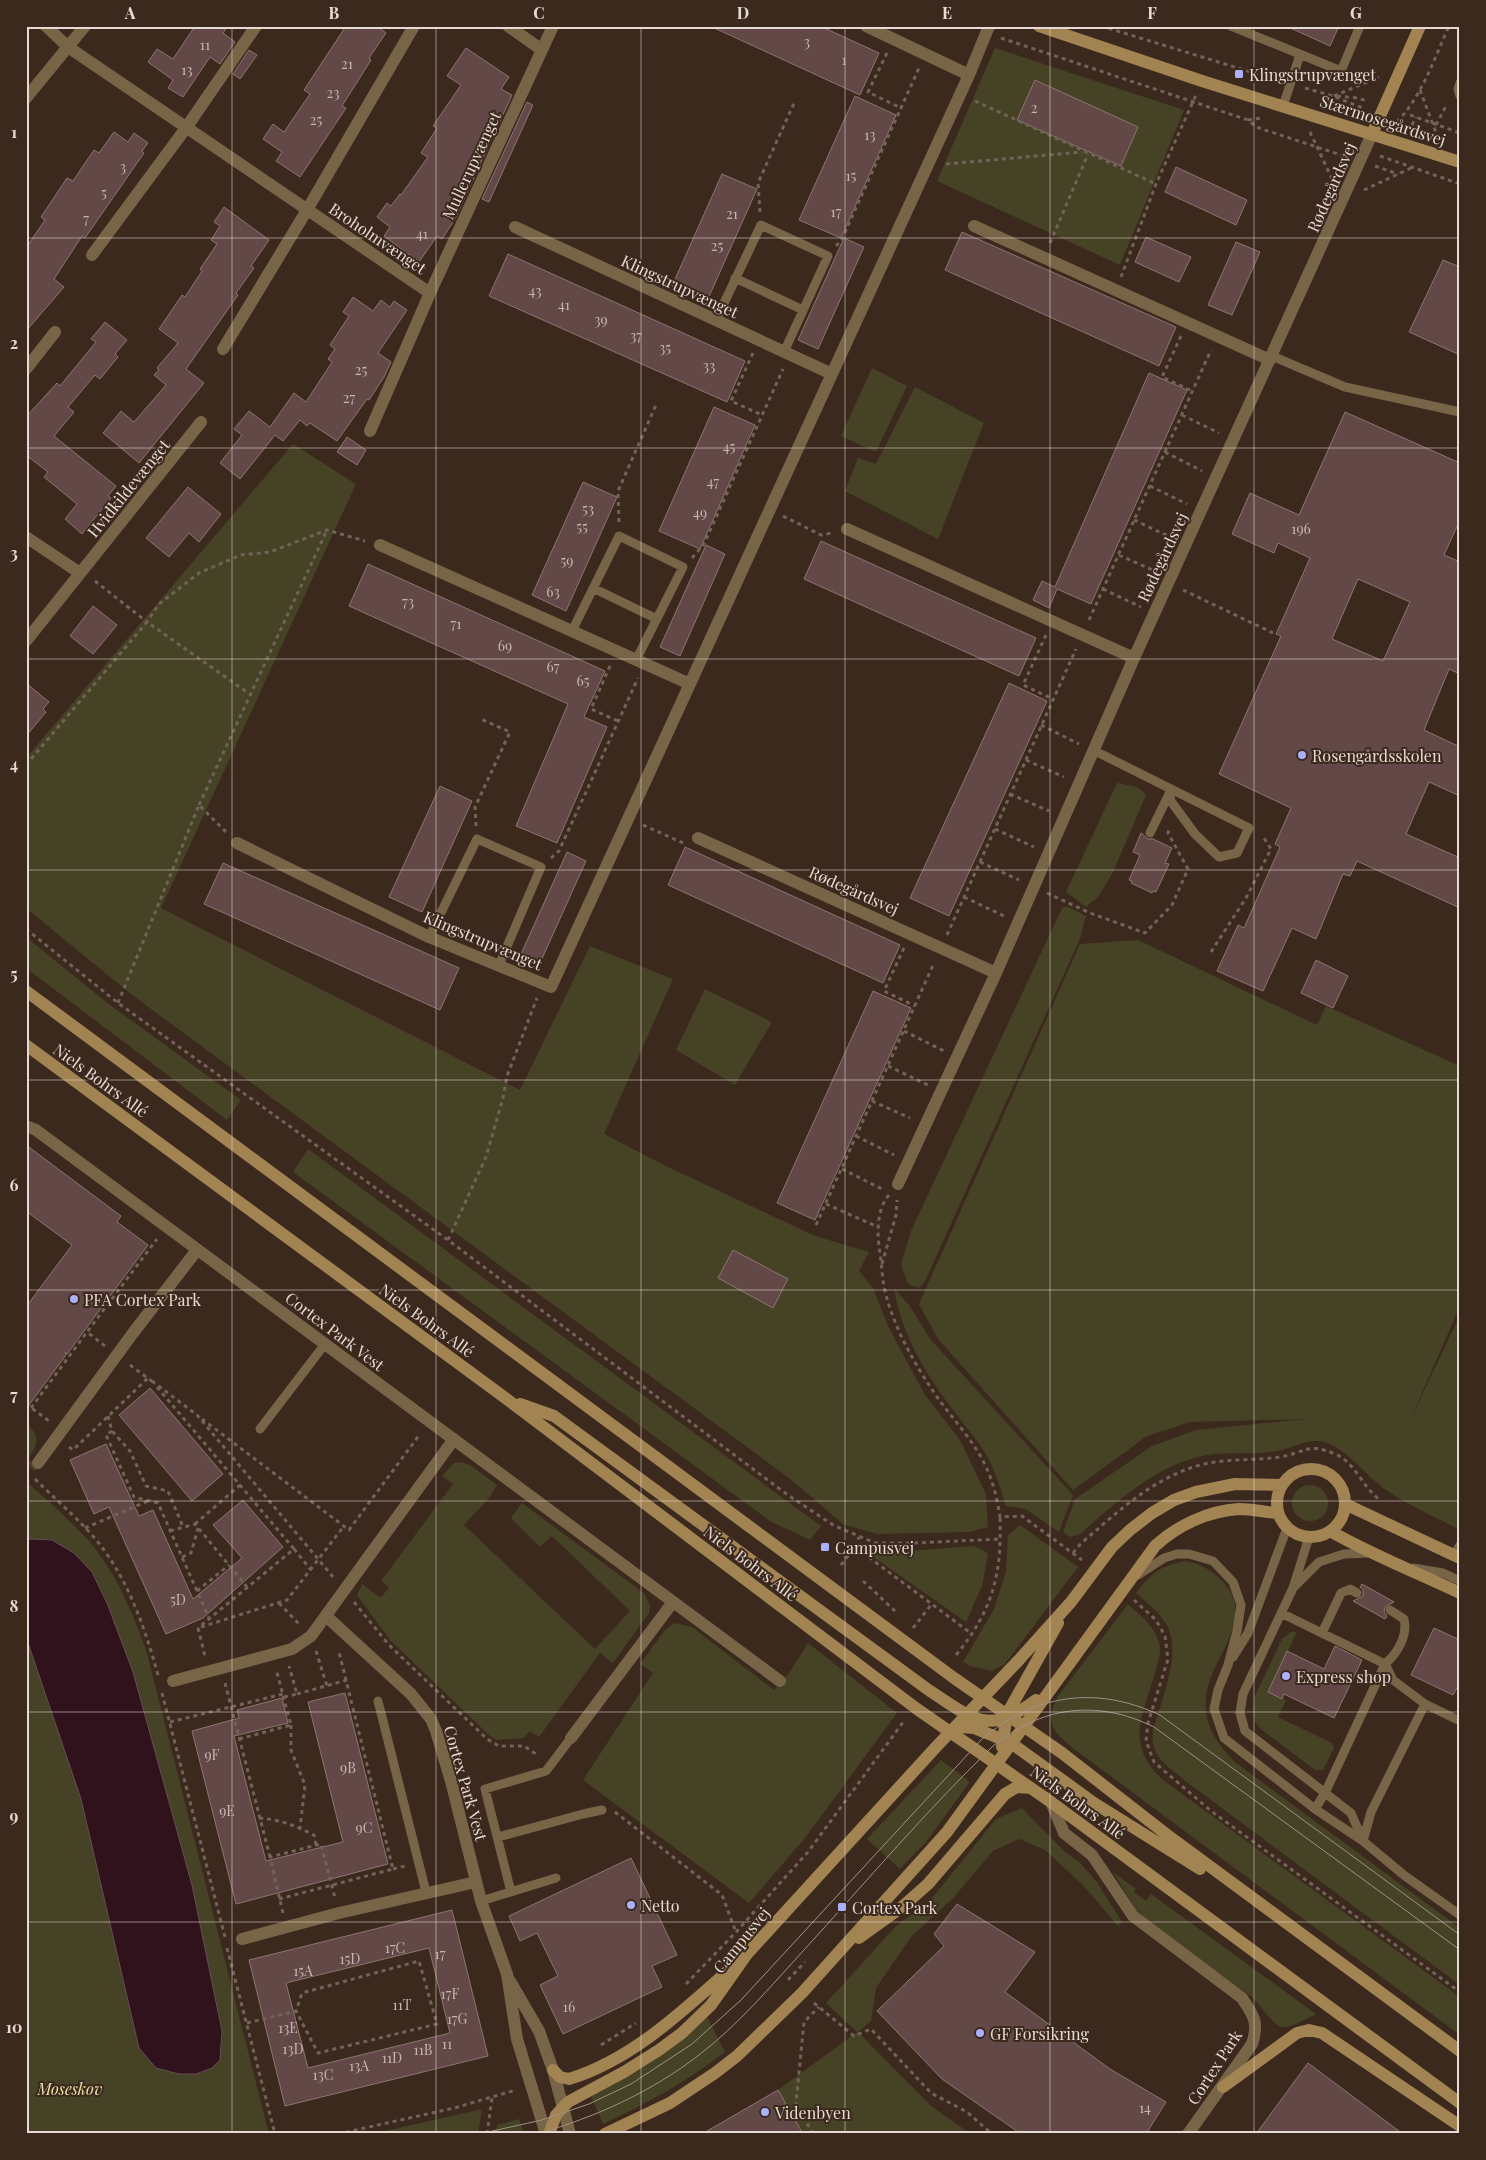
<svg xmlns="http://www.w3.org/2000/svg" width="1486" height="2160" font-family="'Playfair Display',serif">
<rect width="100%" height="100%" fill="#3c291e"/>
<path fill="#454226" d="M995 48 1184 110 1120 265 937 181Z
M872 368 907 386 876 452 841 436Z
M915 387 984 423 938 539 845 491 858 458 876 464Z
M293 444 356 484 161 908 520 1090 590 946 673 979 604 1134 668 1167 815 1236 869 1252 859 1271 873 1288 888 1326 925 1395 960 1440 986 1494 988 1527 969 1532 877 1534 843 1524 789 1478 132 995 26 908V758Z
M1117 783 1137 787 1146 795 1113 872 1098 897 1086 907 1066 892Z
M1066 906 1086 916 1079 941 925 1281 919 1288 908 1284 901 1265 911 1231 1062 908Z
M26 937 110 1005 241 1100 227 1120 26 968Z
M1138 940 1317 1025 1326 1006 1460 1066V1306L1411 1418 1460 1315V1530C1436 1517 1409 1506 1386 1490 1366 1476 1351 1453 1327 1443 1307 1436 1294 1449 1276 1451 1256 1455 1235 1452 1215 1454 1161 1460 1119 1500 1080 1534L1070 1537 1063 1532 1075 1499 1152 1446 1196 1430 1305 1419 1190 1422 1147 1436 1073 1490 938 1339 919 1304 1080 944Z
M705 989 772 1022 735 1085 676 1050Z
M308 1149 821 1526 810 1540 770 1521 293 1172Z
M894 1288 910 1306 930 1339 1073 1495 1059 1532 1026 1509 1006 1506C1000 1487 995 1469 985 1453 975 1436 962 1423 951 1407 924 1372 901 1332 894 1288Z
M26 1423C41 1436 38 1444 28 1459L39 1467 35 1471 26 1464Z
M461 1462 470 1465 497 1485 489 1498 464 1525 595 1649 630 1611 552 1536 540 1547 511 1518 522 1503 645 1594 650 1606 649 1613 613 1663 600 1653 539 1737 530 1731 524 1738 497 1740 490 1736 390 1640 357 1595 362 1584 381 1598 389 1587 381 1581 453 1484 442 1476 454 1463Z
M26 1481C47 1500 69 1519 88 1540 116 1572 133 1613 147 1653L269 2134H26Z
M1292 1503a18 18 0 1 1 36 0a18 18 0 1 1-36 0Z
M1020 1525 1078 1567 1005 1664 992 1671 970 1666 963 1662 994 1609 1006 1572 1008 1535Z
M860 1545 907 1551 973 1546 983 1550 988 1554 982 1586 966 1622 859 1547Z
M1187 1561C1204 1566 1213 1570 1225 1584 1256 1620 1209 1660 1206 1697 1203 1725 1218 1745 1236 1763L1460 1928V1985L1184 1780C1166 1764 1150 1757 1153 1730 1161 1702 1183 1651 1166 1624 1159 1612 1146 1602 1136 1593 1152 1573 1160 1565 1187 1561Z
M1128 1604C1141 1616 1154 1625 1159 1643 1162 1651 1158 1661 1156 1669 1144 1714 1123 1743 1163 1780L1460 1997V2035L1074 1749C1053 1732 1044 1723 1058 1696Z
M674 1623 692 1627 774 1690 789 1673 808 1643 897 1713 805 1838 749 1903 583 1780 653 1673 640 1664 665 1630Z
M1291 1632H1297L1268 1692 1286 1700 1278 1717 1332 1743 1334 1748 1323 1770H1315L1262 1730 1255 1722 1253 1714 1254 1698 1282 1639Z
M941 1760 968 1780 969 1783 926 1842 900 1869 867 1839Z
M1022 1808 1063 1850 1081 1864 1097 1882 1122 1922 1118 1926 1083 1885 1045 1850 1019 1839 993 1851 954 1897 911 1937 876 1988 871 2021 858 2032 931 2106 971 2134H803L778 2090 857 2032 826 2003 896 1926 929 1902 996 1819Z
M1113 1872 1136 1889 1134 1892 1146 1901 1151 1894 1316 2014C1273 2037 1282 2029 1252 1997L1151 1925 1135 1908Z
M707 2017 725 2052C688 2081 646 2104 603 2124L591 2096C634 2074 673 2051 707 2017Z
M482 2109 478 2134H372Z
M519 2119 524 2134H496L497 2125Z"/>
<path fill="#30121d" stroke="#674e54" d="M31 1539 52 1540 74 1553 92 1572 107 1603 133 1672 192 1885 222 2031 220 2060 212 2068 196 2074H179L156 2068 139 2048 81 1799 26 1637V1541Z"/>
<path fill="#624947" stroke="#8e7471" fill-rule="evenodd" d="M195 26H228L223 33 235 42 220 64 210 57 183 97 168 88 173 80 148 62 157 49 173 59Z
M346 26H377L386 33 369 58 371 60 342 106 346 108 300 177 276 161 282 152 263 139 273 124 284 132 310 94 304 90Z
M710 26H820L879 53 860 95Z
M1286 26H1339L1330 46Z
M466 48 509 77 501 89 512 95 455 219 442 239 437 236 419 262 384 236 390 227 377 217 387 203 391 206 400 194 401 195 428 157 421 153 437 128 433 126 461 85 447 76Z
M249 50 257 55 240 79 233 74Z
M1035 80 1138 127 1121 166 1017 120Z
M855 96 896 115 841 238 799 220Z
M527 102 533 105 498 182 489 202 482 199Z
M114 132 128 142 134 133 148 143 142 151 144 153 85 238 82 236 54 279 64 287 26 331V248L45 220 41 217 67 178 73 181 94 150 99 153Z
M1176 167 1247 200 1236 225 1165 192Z
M722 174 757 189 707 301 672 286Z
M224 207 269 240 251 266 254 268 236 293 238 295 186 369 204 383 139 463 103 433 121 411 134 422 166 385 154 375 159 370 157 368 178 343 159 329 182 295 185 297 202 271 200 269 217 244 211 240 220 226 214 222Z
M962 232 1176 327 1159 366 945 270Z
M1146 237 1191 257 1179 282 1135 262Z
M844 238 864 247 818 349 798 340Z
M1236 242 1260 252 1232 315 1208 305Z
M508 254 745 361 727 402 489 296Z
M1443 260 1460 267V355L1409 332Z
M353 297 373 311 381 300 390 307 394 301 407 310 378 353 391 362 384 377 369 400 367 399 337 441 310 423 307 426 300 420 283 441 275 435 240 479 220 463 242 435 234 429 249 411 270 427 294 393 306 402 332 362 328 359 335 349 330 345 349 316 343 312Z
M105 322 127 340 115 354 118 357 100 379 95 375 68 407 74 412 54 436 116 486 108 496 111 498 82 534 65 519 77 504 44 477 48 472 26 455V417L57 383 60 386 96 342 91 339Z
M1149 373 1187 390 1091 604 1057 589 1049 608 1033 600 1042 581 1055 587Z
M714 407 755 425 700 549 659 531Z
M1345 412 1460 463V520L1444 555 1460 562V674L1449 669 1424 730 1460 747V796L1429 782 1406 834 1460 858V908L1357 861 1350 876 1343 874 1316 939 1292 928 1263 991 1217 971 1238 925 1244 928 1280 847 1275 844 1291 808 1219 774 1281 636 1276 634 1310 558 1278 543 1274 553 1232 534 1250 493 1299 515ZM1358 579 1410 602 1383 661 1332 639Z
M347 437 366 450 357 465 337 452Z
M583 482 617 497 566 611 532 595Z
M188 487 221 514 199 542 189 533 169 557 146 538Z
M821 541 1036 638 1019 676 804 579Z
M706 545 725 554 680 656 660 647Z
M368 564 605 671 584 717 607 727 557 843 516 826 568 704 349 606Z
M93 606 117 625 93 654 70 636Z
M26 683 49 702 43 709 46 712 26 736Z
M1009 683 1047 701 949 916 910 898Z
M440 786 472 801 422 912 389 897Z
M1141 833 1148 839H1153L1172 848 1165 863 1169 864 1156 892 1153 891 1152 893 1131 883 1132 881 1129 880 1140 855 1133 852Z
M685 847 900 945 883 983 668 885Z
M567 852 586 861 540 963 521 954Z
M223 863 459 968 440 1010 204 904Z
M1316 960 1348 976 1333 1008 1301 993Z
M873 991 911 1008 815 1220 777 1203Z
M26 1145 121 1216 117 1222 148 1245 67 1354 65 1352 66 1355 26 1409V1307L72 1245 26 1211Z
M733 1250 788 1279 773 1308 718 1278Z
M150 1388 223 1474 192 1501 119 1415Z
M106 1444 139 1516 153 1510 193 1599 242 1558 213 1525 243 1500 283 1547 203 1618 166 1634 109 1507 94 1514 70 1460Z
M1362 1584 1394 1602 1385 1607 1384 1612 1387 1616 1385 1619 1353 1601 1363 1596V1590L1360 1587Z
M1434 1628 1460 1640V1682L1453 1695 1411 1675Z
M1335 1646 1362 1660 1334 1718 1284 1694 1282 1699 1268 1692 1287 1651 1324 1669Z
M345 1693 388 1864 236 1904 192 1731 239 1718 237 1710 282 1698 288 1723 234 1736 266 1861 343 1842 308 1702Z
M631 1858 677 1955 652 1966 662 1987 563 2034 540 1985 558 1976 537 1933 520 1941 509 1916Z
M957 1904 1035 1952 1005 1992 1110 2069 1166 2102 1146 2134H1021L942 2079 877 2011 944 1946 934 1934Z
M452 1910 488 2056 285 2106 249 1960ZM429 1948 450 2033 308 2068 286 1983Z
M1308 2063 1403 2134H1256Z
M778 2090 803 2134H702Z"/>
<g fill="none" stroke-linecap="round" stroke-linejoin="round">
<path stroke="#736258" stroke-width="3" stroke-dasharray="4 4" stroke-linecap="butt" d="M1101 26 1277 80
M1001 38 1248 120 1256 127 1344 156
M887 53 868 92 901 108
M1305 88 1333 96 1365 109
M1420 90 1438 138
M1334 96 1379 77
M1337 96 1357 98 1368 101
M975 101 1156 184
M1410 115 1460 133
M1248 120 1261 118
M1397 122C1422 96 1434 59 1449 26
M1412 125 1416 117
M1436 125 1447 104
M1310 132 1333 181
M1380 156 1460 184
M946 164 1082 152
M1375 166 1398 174
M1364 190 1411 168
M760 212 758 183 795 101
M1050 243 1088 154
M836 246 842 239 919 68
M1121 277 1156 184 1196 95
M1181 336 1162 377 1192 391
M753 353 731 401 762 415
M1182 415 1219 433
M1165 452 1202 471
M1150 486 1187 504
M783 516 821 535 832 533
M1134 520 1172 538
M619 522 618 491 656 405
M1119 555 1157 572
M692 558 704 544 783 369
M95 581 147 622 159 604 199 573 241 555 270 552 327 530 365 541
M1103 589 1141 607
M1183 590 1273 633
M1089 620 1211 350
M1046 635 1023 685 1053 699
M610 666 591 709 618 721
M1041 725 1079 744
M1026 760 1064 777
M26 765 147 622 251 695
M1010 794 1049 811
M199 805 327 530
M643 825 683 843
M476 826 475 807 510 732 481 719
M995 829 1034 847
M551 858 559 851 638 678
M980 862 1019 880
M1047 893 1090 913 1145 933 1172 905 1188 869 1168 833 1169 830
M964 897 1004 916
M26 929 118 1003 448 1240 785 1493 833 1525 875 1543H914L1001 1539
M947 935 1076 649
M904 948 884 991 915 1006
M1211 952 1246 898 1271 849 1262 835
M118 1003 199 805 226 832
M904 1031 944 1051
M888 1066 928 1085
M872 1101 910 1118
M856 1136 894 1155
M842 1169 884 1190
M889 1195C876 1210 877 1235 880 1253 882 1266 882 1279 885 1291 894 1328 914 1363 935 1394 950 1416 969 1435 982 1459 992 1477 997 1497 1000 1517L1022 1516 1082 1560
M826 1204 878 1227
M816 1225 934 963
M448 1240 486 1157 503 1098 507 1076 537 998
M882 1264 896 1215 897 1200
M105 1346 87 1332 157 1239
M130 1365 153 1382
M152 1381 197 1415 334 1578
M157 1387 294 1549 198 1628
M26 1404 49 1421
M31 1408 87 1332
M108 1416 112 1431 130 1451 146 1486 168 1491 183 1527
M202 1419 349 1530 420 1434
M112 1431 106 1435 134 1497 158 1503 209 1618
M69 1447 73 1450 148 1378
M35 1479C54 1498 74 1515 92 1535 127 1575 144 1625 158 1675
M195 1524 240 1485
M85 1528 148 1501
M170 1531 195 1524 247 1587
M855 1547 859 1537
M294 1549 311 1570
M1073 1553C1080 1543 1091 1535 1100 1527 1131 1500 1161 1476 1200 1465 1226 1458 1254 1461 1280 1457 1305 1453 1307 1442 1335 1454 1355 1462 1363 1488 1380 1500
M182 1557 191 1553 198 1528
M841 1565 855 1547 972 1634
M863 1581 896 1612
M197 1591 229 1565
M1134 1600 1156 1620 1165 1636 1168 1659 1148 1723 1146 1741 1154 1762 1211 1811 1460 1992
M354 1602 389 1645 487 1739 499 1746H524L539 1756
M279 1603 300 1625
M201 1627 287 1600 344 1526
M198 1628 205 1656
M913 1628 931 1605
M316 1651 327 1686
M956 1655C993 1610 1002 1574 1000 1517
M225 1683 270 1857
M162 1693 225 1937
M297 1694 347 1680
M284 1697 297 1694 289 1666
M170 1722 283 1694
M291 1725V1750L305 1785 300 1828
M239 1739 291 1725 276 1669
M615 1812 722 1895 736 1932
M259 1818C282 1820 293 1825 314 1835L316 1845
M393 1869 405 1866
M279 1899 393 1869 339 1652
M283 1913 270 1857 321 1844 335 1898
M227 1948 275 2134
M788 1980 805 1962
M686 1984 736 1932 808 1852 904 1721
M814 2003 854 2036 871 2029 931 2093 967 2112 992 2134
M247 2023 296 2011 302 1993 419 1961 437 2024 318 2053 296 2011
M601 2045 636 2023
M338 2134 454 2108 516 2090
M487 2134 492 2098
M813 2134 796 2103 804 2022 819 2007"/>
<path stroke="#786547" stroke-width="9" d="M1231 26 1341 71 1360 26
M1460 83 1458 89 1460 96
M1283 106 1300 55
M735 278 803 310
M716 320 761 225 828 256 784 352
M1272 356 1345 387 1460 412
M593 588 657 619
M572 631 619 536 683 567 636 660
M1093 750 1249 828 1237 853 1219 857 1195 834 1170 800 1171 790
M1150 833 1170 792
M429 937 477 839 541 867 499 965
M260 1429 325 1344
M1309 1537 1293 1588 1243 1694 1240 1713 1245 1731 1351 1813 1363 1841
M1454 1555 1460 1545
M1413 1568 1443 1573 1460 1581
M1138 1575 1164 1558 1177 1554H1189L1213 1561 1233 1582 1241 1605 1237 1631 1228 1665 1218 1690 1214 1709 1224 1738 1315 1809 1363 1841 1405 1876 1460 1915
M1295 1586 1319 1562 1344 1554 1370 1553
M1281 1613 1385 1664 1393 1680 1425 1704 1460 1721
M1322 1633 1341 1593 1350 1589 1357 1593
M1233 1657 1248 1633 1287 1528
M378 1701 426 1892
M1315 1809 1325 1793 1385 1664C1398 1653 1408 1635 1404 1619L1390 1610
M498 1837 583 1814 602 1810
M1363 1841 1371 1812 1425 1704
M511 1892 485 1789 546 1771 571 1738
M481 1901 556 1878"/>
<path stroke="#786547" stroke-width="12" d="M46 26 68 47 430 293
M508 26 542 50
M866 26 969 75
M26 98 85 26
M974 226 1270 360
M515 227 832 374
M92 255 186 128 256 26
M223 349 307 210 414 26
M26 369 55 332
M370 431 430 293 553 26
M847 529 1134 658
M26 537 80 573
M380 545 690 684
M26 641 201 422
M698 838 996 973
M237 843 429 937 551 987 969 75 989 26
M26 1126 36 1130 780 1681
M898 1184 996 973 1134 658 1372 134
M38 1463 133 1333 197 1250
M326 1616 411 1694 431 1719 436 1731 451 1781 481 1901 507 1974 517 2039 546 2134
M173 1681 292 1649 311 1636 454 1439
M571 1738 673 1602
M1051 1802 1064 1833 1092 1855 1133 1916 1242 1998C1254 2016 1259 2023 1252 2044L1188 2134
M242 1939 339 1913 476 1882
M510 1981 539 2031 553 2070 570 2134"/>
<path stroke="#a28352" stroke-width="12" d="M1039 26 1202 81 1460 162
M1372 134 1420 26
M26 991 954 1678 1062 1753 1166 1834 1460 2051
M26 1045 508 1400 917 1709 1051 1802 1460 2103
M520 1404 554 1416 930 1691C975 1720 988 1736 1036 1700
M1277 1503a34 34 0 1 1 68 0a34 34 0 1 1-68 0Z
M1345 1504 1460 1558
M1330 1531C1372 1555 1416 1572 1460 1593
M952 1731 961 1727 974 1728 1011 1743 1094 1803 1200 1869
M1002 1747 1007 1714 1058 1623
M859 1938 902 1907 928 1884 1005 1794 1017 1787 1031 1788
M553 2070 560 2077 569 2079C631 2060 682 2012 730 1969
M1223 2087 1297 2033 1309 2030 1322 2033 1460 2126
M549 2134 556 2115 568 2102 624 2072 659 2050 682 2033 711 2005 747 1954 936 1747 1018 1661 1071 1602 1112 1547 1130 1530 1152 1513 1174 1500 1196 1492 1235 1484 1281 1485
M605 2134 670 2103 715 2073 737 2056 802 1993 947 1832 1155 1546C1178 1525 1208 1511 1239 1509 1251 1509 1265 1512 1277 1513"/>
<path stroke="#a09188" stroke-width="1" d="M479 2134 542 2120 589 2104 631 2084 692 2044 741 2000 981 1740C1035 1694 1095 1685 1160 1715L1460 1935
M537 2134C596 2117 651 2092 699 2055 738 2025 771 1986 804 1950 866 1882 926 1811 992 1747 1041 1706 1097 1699 1154 1727L1460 1950"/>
</g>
<path fill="none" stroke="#e7dad3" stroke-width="1" stroke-opacity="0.55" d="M232 26V2134M436 26V2134M641 26V2134M845 26V2134M1050 26V2134M1254 26V2134M26 238H1460M26 448H1460M26 659H1460M26 870H1460M26 1080H1460M26 1290H1460M26 1501H1460M26 1712H1460M26 1922H1460"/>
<g fill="#acaffb" stroke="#3c291e" stroke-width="2">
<rect x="1234" y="69" width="10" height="10" rx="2.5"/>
<circle cx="1302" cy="755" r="5"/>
<circle cx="74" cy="1299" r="5"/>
<rect x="820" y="1542" width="10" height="10" rx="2.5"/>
<circle cx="1286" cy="1676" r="5"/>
<circle cx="631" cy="1905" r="5"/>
<rect x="837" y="1902" width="10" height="10" rx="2.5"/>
<circle cx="980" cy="2033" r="5"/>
<circle cx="765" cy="2112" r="5"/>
</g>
<g text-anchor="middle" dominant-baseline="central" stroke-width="4" stroke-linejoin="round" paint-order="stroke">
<g font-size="14" fill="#c6b6b0">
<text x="807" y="41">3</text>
<text x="205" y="44">11</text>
<text x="844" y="59">1</text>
<text x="347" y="63">21</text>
<text x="187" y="69">13</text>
<text x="333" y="92">23</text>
<text x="1034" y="107">2</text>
<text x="316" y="119">25</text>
<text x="870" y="134">13</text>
<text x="123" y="166">3</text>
<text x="851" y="175">15</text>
<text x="104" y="192">5</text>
<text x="836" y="211">17</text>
<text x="732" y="213">21</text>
<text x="86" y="218">7</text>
<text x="422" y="233">41</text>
<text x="717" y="245">25</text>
<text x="535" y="290">43</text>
<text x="564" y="304">41</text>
<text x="601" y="319">39</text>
<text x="636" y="335">37</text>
<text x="665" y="347">35</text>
<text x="709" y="365">33</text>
<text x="361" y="369">25</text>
<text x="349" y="397">27</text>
<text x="729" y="446">45</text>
<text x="713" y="481">47</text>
<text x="588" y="508">53</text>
<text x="700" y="512">49</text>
<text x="582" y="526">55</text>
<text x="1301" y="528">196</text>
<text x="567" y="560">59</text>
<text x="553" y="591">63</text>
<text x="408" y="601">73</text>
<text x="456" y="623">71</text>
<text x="505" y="645">69</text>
<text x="553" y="666">67</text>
<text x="583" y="680">65</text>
<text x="178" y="1599">5D</text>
<text x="212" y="1754">9F</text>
<text x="348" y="1767">9B</text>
<text x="227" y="1810">9E</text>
<text x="364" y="1827">9C</text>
<text x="395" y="1947">17C</text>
<text x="440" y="1953">17</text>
<text x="350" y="1958">15D</text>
<text x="303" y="1970">15A</text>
<text x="450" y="1993">17F</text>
<text x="402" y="2004">11T</text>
<text x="569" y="2006">16</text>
<text x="457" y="2018">17G</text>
<text x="288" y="2027">13E</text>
<text x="447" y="2043">11</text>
<text x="293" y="2048">13D</text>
<text x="423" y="2049">11B</text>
<text x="392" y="2057">11D</text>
<text x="359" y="2065">13A</text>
<text x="323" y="2074">13C</text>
<text x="1145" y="2107">14</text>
</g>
<g font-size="16" fill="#e7dad3" stroke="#3c291e" text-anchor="start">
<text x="1249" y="74">Klingstrupvænget</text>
<text x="1312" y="755">Rosengårdsskolen</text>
<text x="84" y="1299">PFA Cortex Park</text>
<text x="835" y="1547">Campusvej</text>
<text x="1296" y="1676">Express shop</text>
<text x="641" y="1905">Netto</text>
<text x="852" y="1907">Cortex Park</text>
<text x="990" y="2033">GF Forsikring</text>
<text x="775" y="2112">Videnbyen</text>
</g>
<g font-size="16" fill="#e7dad3" stroke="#3c291e">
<text transform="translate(1383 120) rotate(18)">Stærmosegårdsvej</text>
<text transform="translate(471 165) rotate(-65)">Mullerupvænget</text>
<text transform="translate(1331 187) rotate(-66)">Rødegårdsvej</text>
<text transform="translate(378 238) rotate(34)">Broholmvænget</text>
<text transform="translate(680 286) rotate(25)">Klingstrupvænget</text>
<text transform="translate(128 488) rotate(-51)">Hvidkildevænget</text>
<text transform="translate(1162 557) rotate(-65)">Rødegårdsvej</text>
<text transform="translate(854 890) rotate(24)">Rødegårdsvej</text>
<text transform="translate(483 940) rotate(23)">Klingstrupvænget</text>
<text transform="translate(101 1080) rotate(36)">Niels Bohrs Allé</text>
<text transform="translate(427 1320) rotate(36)">Niels Bohrs Allé</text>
<text transform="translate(335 1331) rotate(37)">Cortex Park Vest</text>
<text transform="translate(751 1563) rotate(37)">Niels Bohrs Allé</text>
<text transform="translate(466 1783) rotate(74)">Cortex Park Vest</text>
<text transform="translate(1078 1802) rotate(36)">Niels Bohrs Allé</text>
<text transform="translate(741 1940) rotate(-51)">Campusvej</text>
<text transform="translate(1214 2067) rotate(-57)">Cortex Park</text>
</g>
<g font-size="16" font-style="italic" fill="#e9e3a4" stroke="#3c291e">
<text x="70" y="2088">Moseskov</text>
</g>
</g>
<rect width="1486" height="2160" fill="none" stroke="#3c291e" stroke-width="55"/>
<rect x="28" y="28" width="1430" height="2104" fill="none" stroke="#e7dad3" stroke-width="2"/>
<g font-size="16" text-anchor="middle" font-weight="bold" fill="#e7dad3">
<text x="130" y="19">A</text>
<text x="334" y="19">B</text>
<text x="539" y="19">C</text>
<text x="743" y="19">D</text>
<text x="947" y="19">E</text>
<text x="1152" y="19">F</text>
<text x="1356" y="19">G</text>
<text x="14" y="138">1</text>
<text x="14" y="349">2</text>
<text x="14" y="559">3</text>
<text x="14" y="770">4</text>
<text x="14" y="980">5</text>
<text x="14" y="1191">6</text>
<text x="14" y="1401">7</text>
<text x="14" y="1612">8</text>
<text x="14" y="1822">9</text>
<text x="14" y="2033">10</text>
</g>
</svg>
